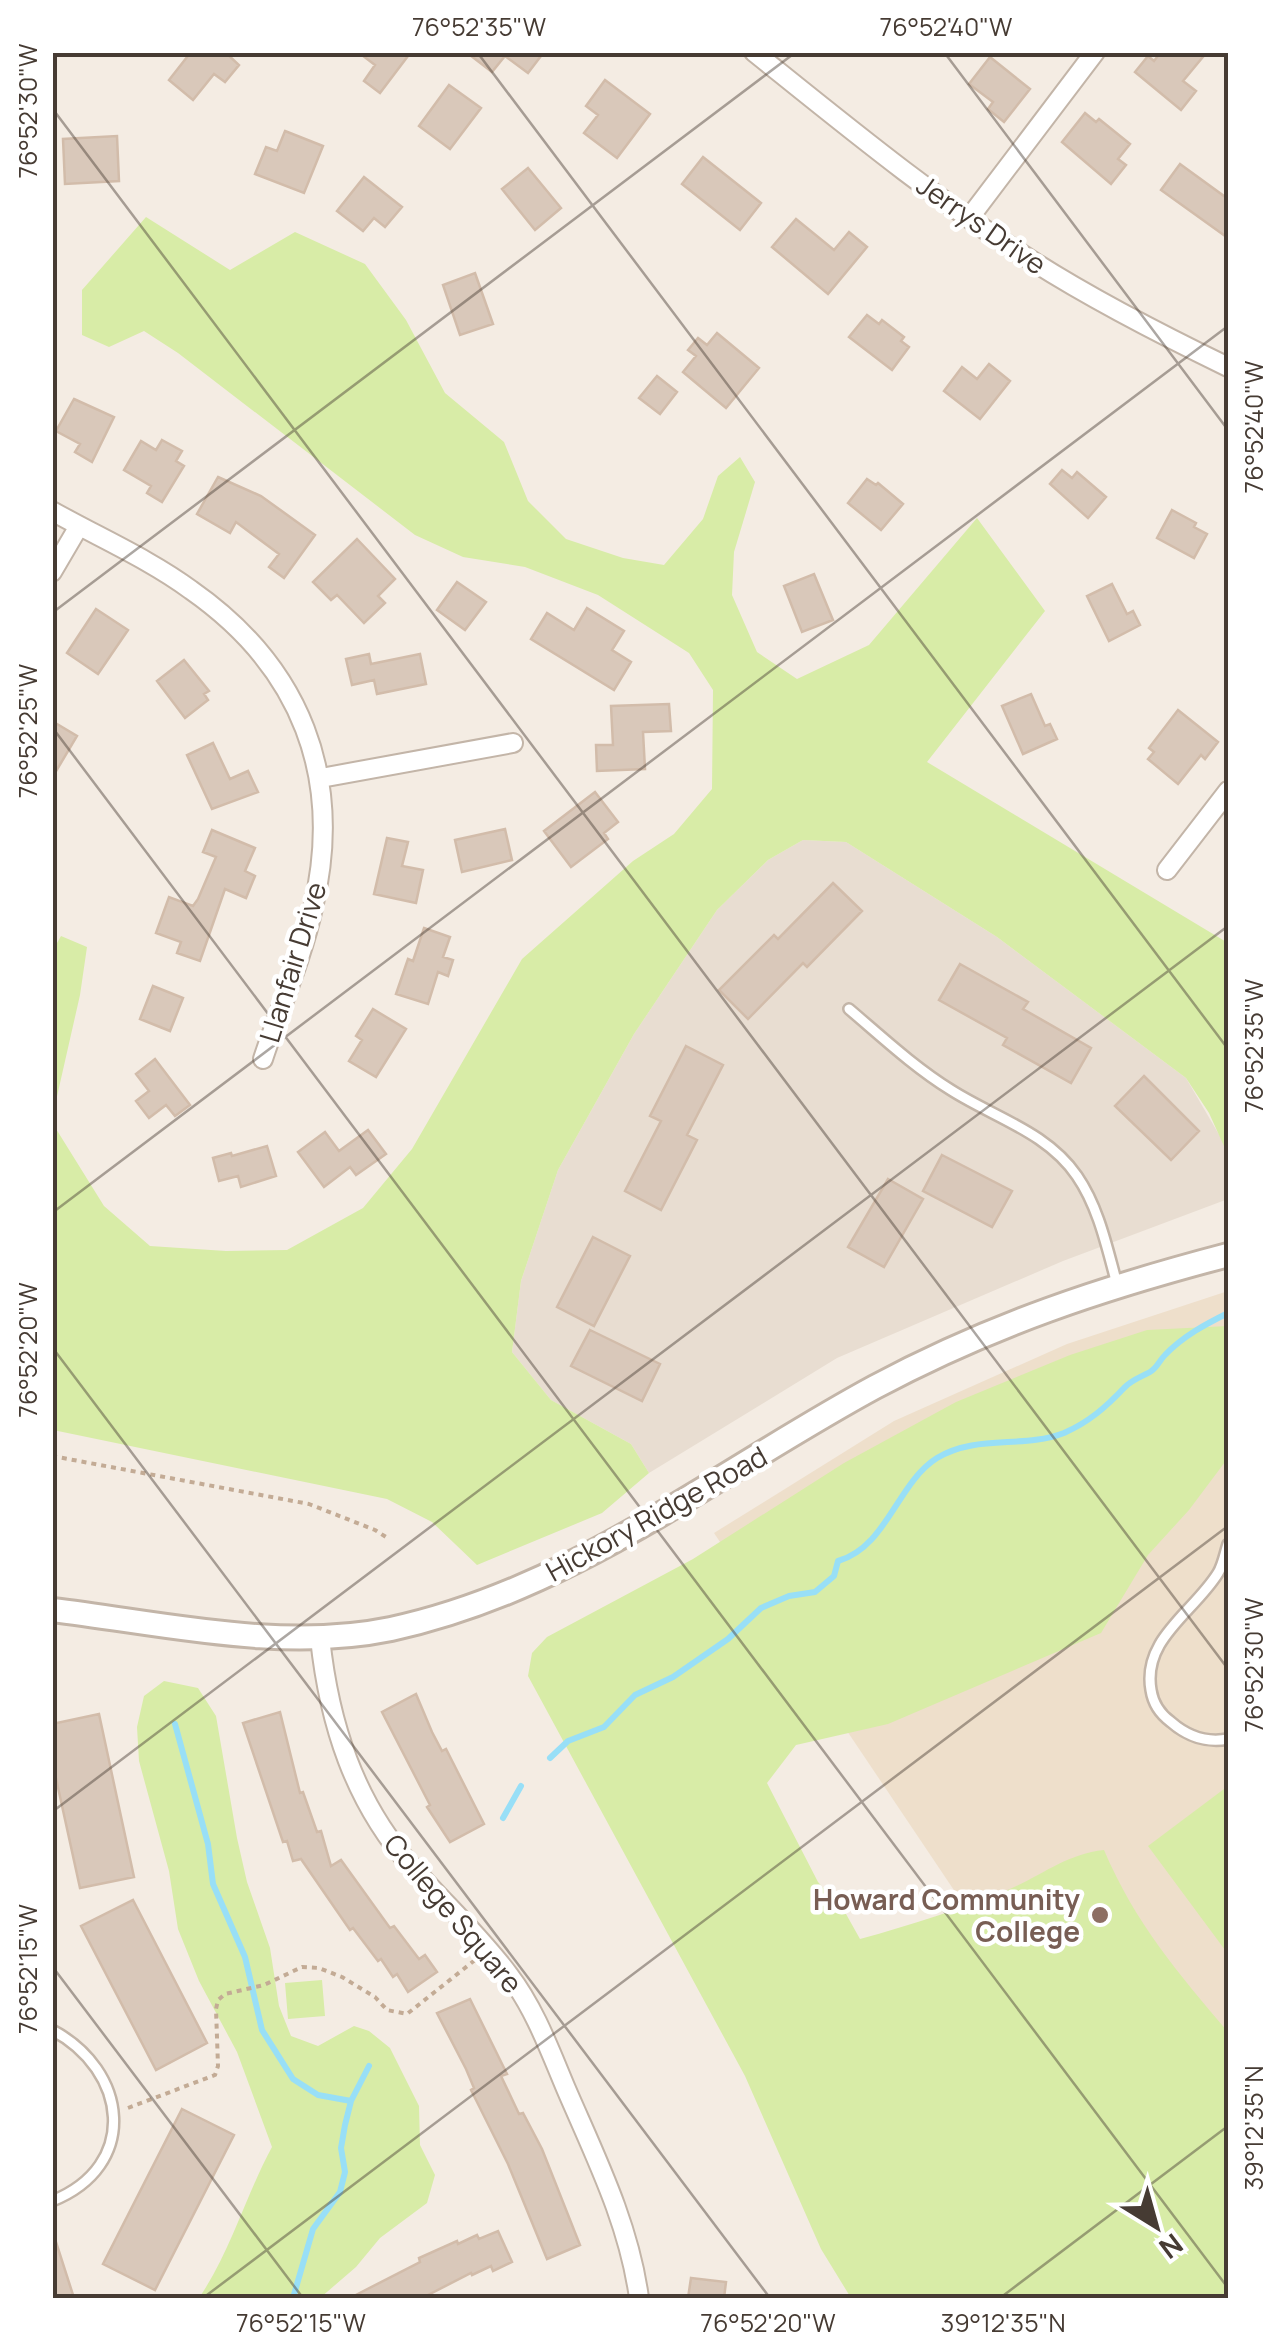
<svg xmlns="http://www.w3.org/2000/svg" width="1281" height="2351" font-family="Manrope,sans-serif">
<rect width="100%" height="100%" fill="#f4ece3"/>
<path fill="#e8ddd1" d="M803 840 846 842 997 937 1186 1078 1228 1150V1199L1063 1261 837 1358 649 1473 631 1444 551 1400 512 1352 521 1281 558 1170 634 1034 717 910 768 860Z"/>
<path fill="#eedfcb" d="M1228 1291V2298L714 1533 894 1421 1067 1344Z"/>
<path fill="#d8eca7" d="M146 217 230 270 295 232 365 264 406 320 445 393 504 442 528 501 566 539 623 558 664 565 703 519 718 476 740 457 755 482 734 552 732 595 757 652 797 679 869 645 977 518 1045 611 927 762 1228 943V1155L1209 1113 1186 1078 997 937 846 842 803 840 768 860 717 910 634 1034 558 1170 521 1281 512 1352 551 1400 631 1444 649 1473 602 1513 477 1565 432 1522 387 1499 53 1430V1124L104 1206 150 1246 226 1251 287 1250 363 1208 412 1149 522 959 633 861 674 834 712 789 713 690 689 653 598 595 525 567 463 557 415 535 178 353 144 331 109 347 82 335V290Z
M61 936 87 947 80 995 53 1114V950Z
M1228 1326V1458L1189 1510 1148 1555 1101 1633 888 1724 796 1745 767 1783 818 1882 846 1914 860 1939C911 1925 961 1909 1010 1889 1044 1874 1067 1854 1104 1850 1135 1923 1178 1973 1228 2032V2235L1224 2263 1225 2298H851L821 2249 745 2076 528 1676 532 1653 547 1637 693 1559 844 1463 956 1402 1070 1355 1147 1330Z
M164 1681 198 1688 216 1716 237 1838 247 1882 270 1948 279 2006 291 2036 318 2046 354 2026 369 2031 390 2048 419 2106 420 2145 435 2175 427 2203 380 2238 356 2267 320 2298H199C231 2251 245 2197 272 2147L237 2052 199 1981 178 1929 169 1871 139 1761 137 1727 144 1696Z
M1228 1786V1954L1148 1846Z
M322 1980 325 2016 288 2019 285 1983Z"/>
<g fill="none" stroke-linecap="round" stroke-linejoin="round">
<path stroke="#98dff7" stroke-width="6" d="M175 1724 208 1844 213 1884 245 1957 262 2030 293 2079 318 2095 351 2101
M550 1758 568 1741 604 1727 635 1695 673 1677 728 1639 761 1608 789 1596 815 1592 834 1576 838 1561C887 1547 897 1483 937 1458 977 1434 1023 1449 1064 1433 1089 1422 1106 1407 1124 1388 1131 1380 1141 1377 1150 1372 1157 1368 1159 1361 1165 1355 1183 1336 1206 1324 1228 1313
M503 1818 521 1786
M293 2298 313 2229 340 2192 345 2172 341 2148 345 2125 351 2101 369 2066"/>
</g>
<path fill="#d9c8ba" stroke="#d2bcaa" stroke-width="2.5" d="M191 52H225L239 65 225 82 214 74 193 100 169 80Z
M358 52H411L380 93 364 81 375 65Z
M466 52H544L528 73 505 56 492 72Z
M1161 52H1207L1183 81 1196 91 1181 110 1135 72 1148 56 1154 61Z
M990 57 1030 89 1004 122 988 109 993 102 969 84Z
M605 80 650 114 617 158 584 133 598 115 586 106Z
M449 85 481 108 450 149 419 126Z
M1085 113 1096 122 1099 119 1130 144 1118 159 1126 165 1111 184 1062 142Z
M285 131 323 146 304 193 255 174 266 147 277 151Z
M117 136 119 181 65 184 63 139Z
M703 157 761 203 740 230 682 184Z
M1180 164 1228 199V238L1161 190Z
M528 168 561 208 535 230 502 189Z
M364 177 402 207 385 227 374 218 363 231 337 211Z
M796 219 834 250 849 232 867 247 828 294 772 247Z
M475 273 493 324 460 335 443 285Z
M867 315 879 324 882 320 904 337 901 341 909 347 892 370 849 337Z
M717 333 759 368 726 408 683 372 696 356 688 350 698 338 707 345Z
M989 364 1010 381 980 419 944 391 962 367 977 379Z
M657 376 677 392 660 414 639 398Z
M74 399 114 417 92 462 75 452 80 444 56 431Z
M162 440 182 451 176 461 184 466 162 502 147 493 151 486 124 470 141 441 156 450Z
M1062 470 1072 478 1077 472 1106 497 1088 518 1050 484Z
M218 477 261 496 315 535 284 578 269 567 279 554 236 522 230 533 197 514Z
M867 479 876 485 878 483 903 504 881 530 848 503Z
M1172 510 1196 523 1194 527 1207 534 1194 558 1157 538Z
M357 539 395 579 378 596 385 603 364 623 337 595 331 600 313 582Z
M814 574 833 620 802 632 784 586Z
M457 582 486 602 465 630 437 610Z
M1112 584 1127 614 1133 611 1140 625 1109 641 1087 596Z
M587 608 624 631 612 650 631 662 614 690 531 639 547 613 574 630Z
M96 609 128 630 98 674 67 653Z
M369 654 371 664 420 654 426 684 377 694 374 680 352 685 346 659Z
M184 660 209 691 204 694 208 700 185 718 157 681Z
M1031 694 1045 726 1050 724 1057 739 1023 754 1002 706Z
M669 704 671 731 643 732 645 769 597 771 596 745H613L611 706Z
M1178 710 1218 742 1205 759 1201 755 1178 784 1148 759 1154 752 1149 748Z
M52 721 77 736 52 778Z
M213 743 230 779 248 771 258 792 212 809 187 755Z
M595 792 618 822 604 833 608 839 571 867 544 831Z
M505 829 512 860 462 872 455 840Z
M212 830 255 848 245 871 255 876 246 898 225 889 200 961 177 953 181 942 156 933 169 897 193 906 198 899 216 857 203 852Z
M387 838 408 842 402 866 423 870 416 903 374 894Z
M833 883 862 911 807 967 803 963 748 1019 719 990 774 935 778 939Z
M424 928 450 937 443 957 453 960 448 976 438 972 428 1004 396 994 408 959 413 961Z
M960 964 1028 1002 1023 1009 1091 1048 1071 1083 1003 1045 1007 1038 939 1000Z
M153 986 183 998 170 1031 140 1019Z
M373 1009 406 1029 376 1077 349 1061 362 1040 356 1036Z
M686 1046 723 1065 687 1135 697 1140 661 1210 625 1191 661 1121 650 1116Z
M155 1059 190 1105 175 1116 166 1105 149 1118 136 1101 149 1091 136 1074Z
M1144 1076 1199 1131 1171 1160 1115 1106Z
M368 1130 386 1154 356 1175 350 1167 324 1187 298 1152 325 1132 339 1151Z
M267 1146 276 1176 241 1187 238 1176 219 1181 213 1158 231 1153 232 1156Z
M942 1155 1012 1191 992 1227 923 1191Z
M888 1179 923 1199 884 1267 848 1247Z
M593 1237 630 1256 594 1326 557 1307Z
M590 1330 660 1364 642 1401 571 1366Z
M416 1694 432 1732 442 1751 446 1749 484 1824 450 1842 427 1807 430 1805 382 1712Z
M280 1712 300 1793 303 1792 317 1832 321 1831 331 1866 341 1860 390 1928 394 1926 419 1959 425 1955 437 1972 408 1992 397 1974 393 1977 381 1959 378 1961 353 1928 350 1930 301 1859 293 1861 287 1841 283 1842 243 1723Z
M99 1714 134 1877 80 1888 52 1760V1724Z
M133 1900 207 2043 156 2070 81 1926Z
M470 1999 507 2074 501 2076 519 2114 523 2113 542 2149 580 2245 547 2259 508 2164 471 2090 474 2088 466 2069 437 2013Z
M182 2109 234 2135 155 2290 103 2264Z
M498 2231 512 2262 493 2271 491 2266 472 2275 471 2273 422 2298H350L420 2262 419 2258 457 2241 458 2244 477 2235 479 2239Z
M52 2242H56L74 2298H52Z
M691 2278 726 2282 724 2298H688Z"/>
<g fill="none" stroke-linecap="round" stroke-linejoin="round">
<g stroke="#c3b5a8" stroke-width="14">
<path id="service" d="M849 1009C882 1037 914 1067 951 1090 995 1118 1047 1132 1077 1176 1099 1208 1107 1248 1117 1284
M1228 1544C1225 1553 1223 1565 1218 1573 1194 1612 1142 1639 1151 1690 1153 1703 1160 1714 1171 1722 1187 1736 1207 1743 1228 1739
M52 2030C128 2070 140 2166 52 2201"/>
</g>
<g stroke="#c3b5a8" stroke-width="22">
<path id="minor" d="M754 52C845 125 936 200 1034 262 1097 302 1162 335 1228 367
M970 217 1095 52
M52 511C98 537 149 559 191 590 301 667 344 777 313 908 302 959 279 1010 263 1059
M52 572 79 526
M321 778 513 743
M1167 870 1228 791
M320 1638C329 1723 354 1802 412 1867 444 1903 480 1936 509 1975 535 2009 550 2051 567 2091 596 2158 629 2224 639 2298"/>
</g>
<g stroke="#c3b5a8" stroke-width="28">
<path id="tertiary" d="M52 1610C162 1623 280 1652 391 1629 572 1590 716 1473 875 1387 991 1325 1102 1288 1228 1255"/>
</g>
<path stroke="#c3ab95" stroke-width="4" stroke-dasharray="5 5" stroke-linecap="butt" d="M52 1456 309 1504 375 1530 386 1537
M128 2108 215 2075 218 2066 216 2009 218 2000 225 1994 264 1985 302 1967 319 1968 342 1977 375 1997 387 2010 407 2014 475 1960"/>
<use href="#service" stroke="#fff" stroke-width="9"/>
<use href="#minor" stroke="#fff" stroke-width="18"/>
<use href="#tertiary" stroke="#fff" stroke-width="22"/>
</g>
<path fill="none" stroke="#463b33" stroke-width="2.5" stroke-opacity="0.45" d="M477 52 1228 1049M944 52 1228 430M52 108 1228 1669M52 613 796 52M52 727 1228 2288M52 1213 1228 326M52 1347 770 2298M52 1812 1228 926M52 1966 303 2298M203 2298 1228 1526M1000 2298 1228 2126"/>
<circle fill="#8d6e63" stroke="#fff" stroke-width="4" cx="1100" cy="1915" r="10"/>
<g text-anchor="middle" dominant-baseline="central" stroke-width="9" stroke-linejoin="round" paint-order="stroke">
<g font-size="28" fill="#463b33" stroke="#fff">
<text transform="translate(982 224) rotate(35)">Jerrys Drive</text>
<text transform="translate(292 962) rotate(-73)">Llanfair Drive</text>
<text transform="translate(656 1513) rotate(-29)">Hickory Ridge Road</text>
<text transform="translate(454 1913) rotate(50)">College Square</text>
</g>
<g font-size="28" font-weight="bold" fill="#785e54" stroke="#fff" text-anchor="end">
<text x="1080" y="1899">Howard Community<tspan x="1080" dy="32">College</tspan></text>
</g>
</g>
<rect width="1281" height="2351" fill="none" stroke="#ffffff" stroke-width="110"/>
<g transform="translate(1156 2226) rotate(143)" stroke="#ffffff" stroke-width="8" paint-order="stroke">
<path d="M0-8L18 38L0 25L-18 38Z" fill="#463b33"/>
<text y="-15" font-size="28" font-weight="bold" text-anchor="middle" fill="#463b33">N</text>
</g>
<rect x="55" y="55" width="1171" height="2241" fill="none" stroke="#463b33" stroke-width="4"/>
<g font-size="25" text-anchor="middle" fill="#463b33">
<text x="479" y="36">76°52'35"W</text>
<text x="946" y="36">76°52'40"W</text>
<text transform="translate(28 111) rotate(-90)" y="9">76°52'30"W</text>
<text transform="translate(1254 427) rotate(-90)" y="9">76°52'40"W</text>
<text transform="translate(28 731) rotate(-90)" y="9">76°52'25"W</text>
<text transform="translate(1254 1046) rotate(-90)" y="9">76°52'35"W</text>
<text transform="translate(28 1350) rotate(-90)" y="9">76°52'20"W</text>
<text transform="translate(1254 1665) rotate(-90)" y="9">76°52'30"W</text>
<text transform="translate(28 1969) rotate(-90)" y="9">76°52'15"W</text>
<text transform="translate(1254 2128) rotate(-90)" y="9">39°12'35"N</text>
<text x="301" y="2332">76°52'15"W</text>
<text x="768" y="2332">76°52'20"W</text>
<text x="1003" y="2332">39°12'35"N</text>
</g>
</svg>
